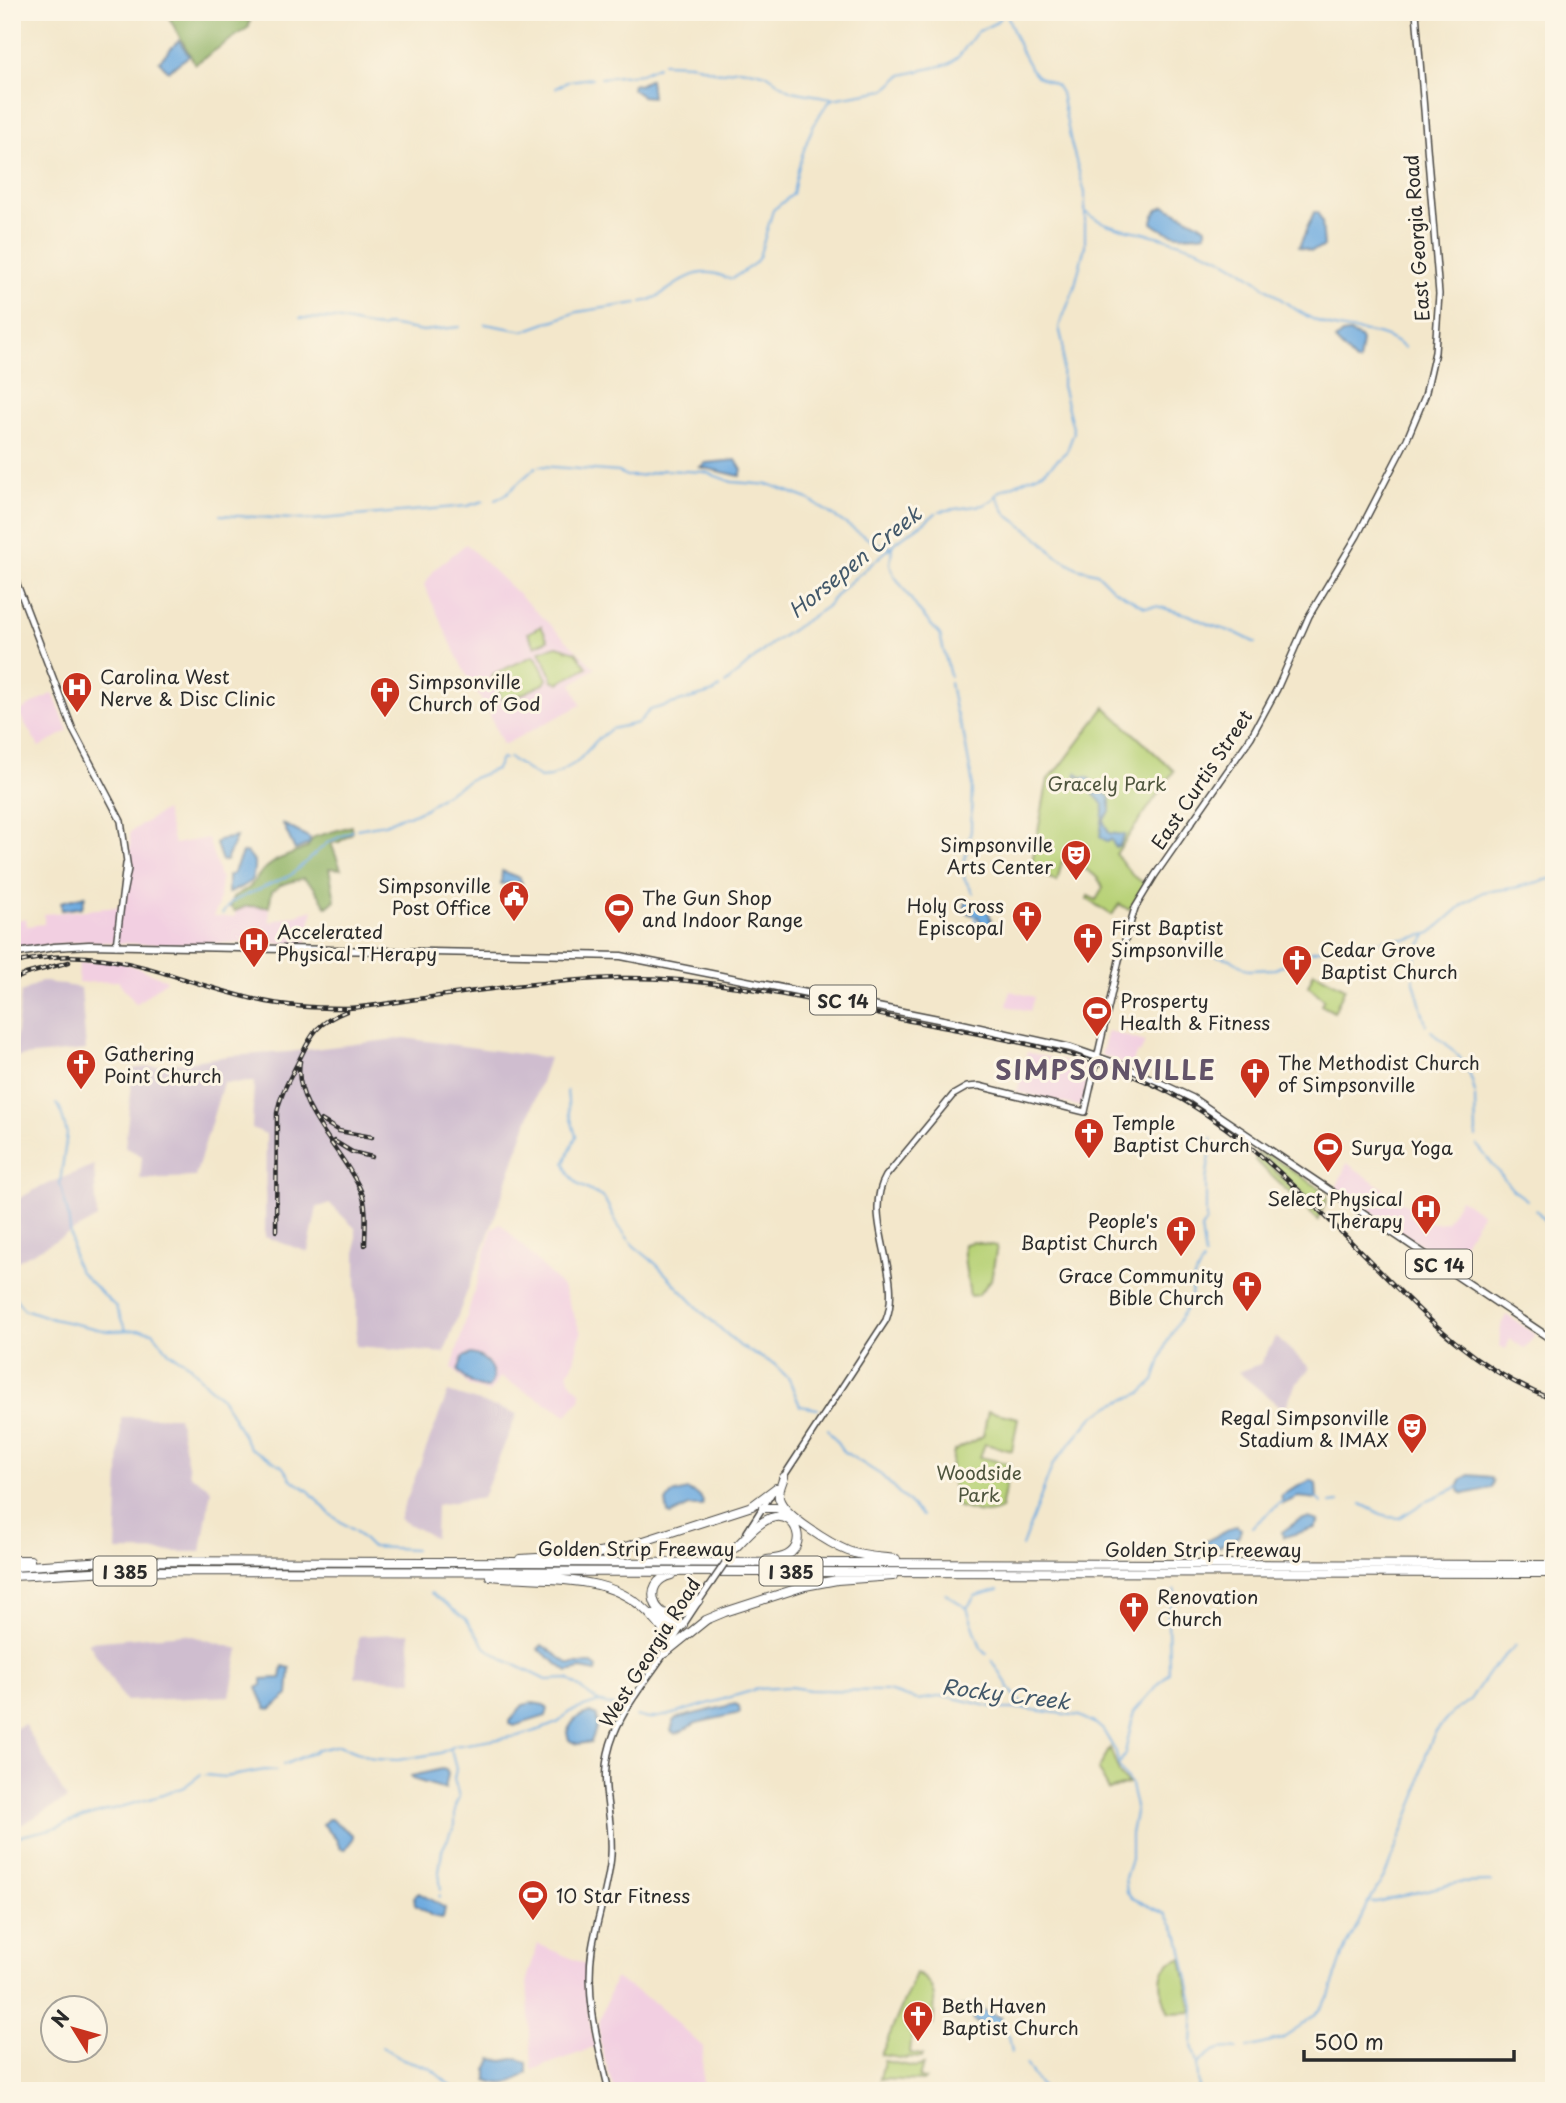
<svg xmlns="http://www.w3.org/2000/svg" width="1566" height="2103" font-family="'Playpen Sans',sans-serif">
<rect width="100%" height="100%" fill="#fcf5e5"/>
<filter id="ink" filterUnits="userSpaceOnUse"><feTurbulence type="fractalNoise" baseFrequency=".0143" numOctaves="2"/><feDisplacementMap in="SourceGraphic" scale="14" xChannelSelector="R" yChannelSelector="G"/><feConvolveMatrix kernelMatrix="1 2 1 2 8 2 1 2 1" color-interpolation-filters="sRGB"/></filter>
<filter id="wash" filterUnits="userSpaceOnUse"><feTurbulence type="fractalNoise" baseFrequency=".00686" numOctaves="4" result="noise"/><feDisplacementMap in="SourceGraphic" scale="28" xChannelSelector="R" yChannelSelector="G"/><feGaussianBlur stdDeviation="1.57" result="paint"/><feColorMatrix in="noise" values="0 0 0 0 0 0 0 0 0 0 0 0 0 0 0 0 0 1.4 0 .05"/><feComposite in="paint" operator="in"/></filter>
<g filter="url(#wash)">
<rect width="100%" height="100%" fill="#f3e7cb"/>
<path fill="#f2cfe1" d="M466 544 595 668 572 684 581 705 503 745 489 713 463 669 424 585 435 569Z
M53 693 68 731 39 747 18 712Z
M165 810 174 844 208 838 221 880 218 906 213 916 235 917V911L247 906 269 907 270 922 313 910 306 945 269 943 140 944 88 941 12 950V921L26 918 27 926 44 924V914L117 907 124 904 130 856V832Z
M114 960 139 968 167 980 136 1004 118 981 78 983 79 963Z
M1010 991 1034 997 1030 1011 1007 1006Z
M1108 1031 1145 1042 1140 1053 1137 1052 1131 1066 1101 1055Z
M1027 1052 1091 1068 1082 1107 1017 1092Z
M1347 1163 1411 1208 1408 1214 1418 1221 1421 1217 1432 1223 1446 1222 1460 1199 1482 1213 1451 1265 1336 1188Z
M500 1223 563 1288 581 1333 573 1364 568 1373 569 1380 581 1393 580 1400 567 1415 500 1377 489 1393 469 1386 452 1368 492 1229Z
M1506 1315 1535 1334 1525 1349 1510 1339 1506 1349 1499 1346 1501 1326Z
M538 1944 587 1965V1996L590 2024 596 2047 532 2070 527 1979Z
M615 1978 655 2003 703 2047 702 2091H614L600 2042 598 2025Z"/>
<path fill="#cfbdcf" d="M41 981 81 988 86 1050 14 1057 21 993Z
M405 1038 549 1058 493 1222 444 1353 356 1346V1229L330 1204 317 1207 308 1252 265 1237 266 1134 252 1128 254 1082 223 1083 195 1177 140 1179 142 1156 125 1147 133 1069 229 1056 288 1052Z
M94 1165 97 1218 12 1264V1203L36 1189Z
M1276 1337 1310 1368 1296 1384 1284 1410 1238 1372 1260 1364Z
M448 1392 517 1414 483 1497 436 1505 435 1538 399 1519Z
M121 1417H178L190 1475 211 1489 201 1552 116 1551Z
M409 1633 413 1681 355 1677 359 1636Z
M185 1634 239 1649 230 1696 125 1701 88 1642Z
M24 1724 67 1799 12 1830V1730Z"/>
<path fill="#b8d277" stroke="#727e51" stroke-width="2" d="M541 626 548 640 535 646 528 633Z
M557 646 576 652 587 667 559 683 552 681 551 674 540 651Z
M533 656 536 657 547 679 544 684 507 701 502 700 492 678 493 674Z
M1105 707 1174 771 1116 854 1133 876 1146 884 1129 910 1119 904 1112 915 1087 899 1088 896 1096 900 1103 888C1098 871 1078 866 1062 861L1057 882 1031 868 1048 779 1060 767Z
M1314 972 1345 988 1334 1012 1321 1005 1324 999 1308 986Z
M1260 1149 1325 1192 1327 1199 1322 1211 1259 1152Z
M1257 1154 1320 1214 1318 1220 1255 1160Z
M973 1242 997 1246 991 1280 978 1295 970 1296C968 1282 962 1255 964 1244Z
M988 1411 1018 1418 1012 1451 985 1444 980 1457 1010 1464 1001 1509C987 1517 971 1511 957 1506L950 1473 954 1451 983 1436Z
M1110 1748 1120 1775 1128 1784 1109 1790 1098 1770Z
M1182 1958 1192 2012 1169 2013C1160 1993 1153 1964 1182 1958Z
M916 1973C937 1983 936 2003 933 2024L915 2022 910 2025 909 2032 912 2033 910 2053 922 2055 921 2058 907 2057 906 2059 881 2055Z
M884 2061 916 2067 923 2065 919 2078 925 2079 923 2081 880 2079Z"/>
<path fill="#92b468" stroke="#5e704a" stroke-width="2" d="M166 12H251L249 27 195 64Z
M351 826 352 833 339 842 331 843 341 869 329 868 335 900 327 907 313 886 303 878 281 885 272 891 269 907 247 906 235 911 230 907 233 897 249 888 263 870 277 860 307 848 314 837Z"/>
<path fill="#6eabe0" stroke="#4c6b86" stroke-width="2" d="M179 40 189 56 168 71 159 61Z
M650 79 652 97 642 96 632 89 633 84 639 85Z
M1165 206 1206 227V234C1184 237 1170 237 1152 223 1152 215 1158 208 1165 206Z
M1314 212H1317L1322 221 1324 247 1311 251 1299 247Z
M1350 333 1360 338 1362 341 1359 362H1356L1335 340 1342 334Z
M736 460 742 470 740 476 700 467 706 463Z
M1077 772 1081 777H1087L1097 785 1094 790 1096 793H1104L1110 798V812L1103 820 1109 833 1125 835 1119 846 1115 847 1111 839 1107 841 1100 837 1104 805 1082 782 1081 778 1075 776Z
M283 824 310 838 309 844 295 850Z
M236 837 226 861H222L216 844 219 840Z
M246 852 254 861C255 885 248 884 228 893V876L233 874 242 853Z
M502 871 520 878 522 883 501 884Z
M85 896 82 907 62 910 61 902Z
M966 901 984 903C989 913 995 922 986 930L977 916 964 912Z
M471 1354C488 1357 499 1373 488 1388 474 1387 467 1381 458 1371L463 1357Z
M1469 1475 1490 1477 1493 1481 1492 1488 1464 1494 1460 1492 1458 1487 1462 1479Z
M1311 1480 1316 1483 1317 1499 1298 1497 1283 1504 1281 1495Z
M687 1490 700 1496 703 1502 702 1506H689L671 1515 668 1513 666 1502 672 1494Z
M1308 1518 1319 1521 1315 1528 1284 1537 1282 1532 1299 1520Z
M1236 1526 1241 1529 1239 1536 1219 1547 1206 1545V1541Z
M542 1645 569 1664H592L597 1668 596 1672 581 1669 568 1672 538 1649Z
M283 1666 290 1668 288 1695 271 1709 266 1708 257 1688 262 1685V1679L281 1678Z
M533 1703 544 1705 548 1709 546 1716 514 1726 509 1724V1721L523 1705Z
M735 1704 739 1706 740 1713 696 1723 676 1734 671 1731 674 1721 678 1718Z
M591 1713 597 1716V1726L591 1742 578 1744 569 1740 567 1732C573 1720 578 1714 591 1713Z
M442 1769 446 1770 448 1774 445 1789 412 1779 411 1776Z
M328 1819H331L353 1835V1839L345 1849 340 1848 336 1839 323 1824Z
M419 1893 445 1908 443 1918 432 1916 415 1905 414 1897Z
M973 2004 986 2012 1001 2017 1002 2022 998 2027 991 2028 975 2022 972 2016 960 2007Z
M518 2058 527 2063V2073C513 2083 503 2087 487 2080V2070L492 2059 503 2061Z"/>
<g fill="none" stroke-linecap="round" stroke-linejoin="round">
<path stroke="#6eabe0" stroke-width="2" d="M663 63 692 64 719 73 738 69 755 71 766 74 791 91 831 98
M601 78 640 74 658 66
M556 88 569 81 592 78
M1085 212C1108 230 1134 229 1160 237 1184 244 1213 252 1235 266 1265 284 1290 311 1324 324 1355 336 1374 324 1405 348
M642 302C666 298 684 270 710 273 718 273 724 278 732 279L755 263 759 257 773 210 793 194C798 164 810 121 832 99L885 90 902 75 949 64 959 56 977 32 995 23 1005 13
M300 318 336 319 372 327 381 328 388 325 423 331 459 327
M485 324 524 331 577 312 637 303
M540 466 619 472 626 476H640L663 470 705 472 732 482 771 485 808 499 873 542 892 547
M996 495 1007 515 1039 538 1054 554 1077 568 1097 573 1113 589 1139 604 1145 607 1156 606 1189 615 1210 625 1236 633 1256 643
M495 500 505 495 536 467
M940 511 984 505 993 499 998 492 1045 471 1067 451 1074 432 1062 386 1063 344 1059 327 1074 289 1085 246V193L1071 143 1061 93 1056 85 1037 76 1031 69 1020 49 1006 12
M220 515 311 520 467 506 484 501
M892 546C905 533 922 526 936 513
M892 548 890 564 894 575 920 612 940 635 950 676
M950 683 955 710 964 736 972 780 971 830 964 864V878L973 893
M725 684 771 644 826 607 842 589 890 548
M509 758 540 778 551 777 577 762 597 740 611 729 638 723 650 710 714 692 720 687
M357 829 385 824 402 816H409L426 808 442 796 471 779 496 769 501 759H504
M222 914 231 902 291 875 327 843 352 831
M975 915 976 931
M1382 940 1408 939 1431 933 1465 903 1483 892 1514 888 1554 878
M1336 946 1378 941
M1195 950 1230 959 1248 970 1275 969 1295 960 1304 953 1332 947
M1412 973 1418 948 1426 936
M1413 978 1426 1025
M1431 1031C1454 1050 1469 1061 1475 1093
M567 1091 569 1112 576 1136 565 1163 569 1174 579 1185 604 1198 619 1227 634 1246 655 1263 702 1312 741 1347 774 1364 789 1379 800 1406 818 1409
M1475 1097 1476 1137
M56 1104 60 1108 67 1134 60 1183 68 1215 74 1261 80 1272 115 1306 126 1330
M1477 1145 1512 1189 1527 1200
M1536 1210 1554 1230
M1205 1257 1201 1229 1206 1221V1181L1212 1139
M12 1288 16 1299 24 1309 53 1319 107 1331 142 1330 153 1332 169 1352 188 1364 207 1385 223 1399 250 1448 282 1466 291 1479 309 1491 331 1515 356 1532 371 1547 415 1549
M828 1429 843 1451 881 1475 922 1516
M1317 1499 1322 1503
M1330 1503 1339 1502
M1361 1504 1387 1517 1400 1518 1426 1501 1458 1487
M1252 1527 1282 1501
M1022 1546 1053 1464 1093 1417 1112 1405 1141 1393 1154 1381 1166 1344 1190 1301 1194 1278 1203 1262
M1193 1552 1207 1546
M431 1593 466 1619 486 1648 505 1660 546 1680 568 1679 599 1702 616 1707
M946 1594 967 1608 981 1648 987 1654
M967 1608 975 1596 998 1590
M992 1660 1012 1692 1026 1709
M636 1716 648 1719 670 1715 758 1689 790 1687 810 1690 888 1691 917 1700 945 1696 1000 1709H1026L1079 1716 1096 1724 1103 1730 1116 1752 1119 1767 1131 1785 1136 1807 1131 1834V1859L1125 1878 1127 1892 1132 1898 1166 1914 1179 1937 1194 2007 1192 2045 1197 2064 1199 2091
M1120 1763 1125 1753 1134 1712 1169 1672 1168 1616 1175 1590
M283 1765 318 1750 339 1745 374 1759 398 1760 440 1753 454 1746 518 1736 542 1729 559 1722 569 1712 599 1702
M205 1775 225 1777 265 1770 276 1771
M12 1838 51 1829 85 1817 160 1796 184 1787 200 1775
M441 1890 439 1872 442 1850 455 1825V1806L459 1797 454 1779 456 1769 451 1750
M439 1898 440 1895
M1372 1903 1456 1883 1491 1882
M998 2027 1009 2035 1012 2052
M382 2047 400 2058 430 2068 457 2091
M1247 2048 1282 2039 1300 2027 1321 2009 1329 1996 1344 1952 1367 1905 1385 1875 1417 1795 1426 1754 1434 1734 1452 1713 1469 1701 1490 1671 1516 1645
M1026 2064 1039 2084 1047 2091
M1198 2064C1211 2051 1218 2046 1237 2049"/>
</g>
</g>
<g filter="url(#ink)">
<g fill="none" stroke-linecap="round" stroke-linejoin="round">
<g stroke="#494743" stroke-width="8">
<path id="secondary" d="M12 571 73 730 121 821 128 869 123 894
M116 946 126 864
M782 1479 886 1320C904 1274 861 1218 886 1176L953 1095 967 1087 979 1086 1085 1112 1119 960 1135 908 1155 875 1251 737 1277 689 1309 616 1357 536 1407 439 1425 396 1435 352 1439 294 1416 12
M747 1532 772 1493
M609 2091C598 2044 585 1998 592 1949 597 1917 609 1886 611 1855 614 1809 595 1782 614 1734 625 1706 645 1682 662 1657 679 1632 695 1606 712 1582"/>
</g>
<g stroke="#494743" stroke-width="9">
<path id="primary" d="M12 954 54 947 89 945 621 956 953 1022 1071 1048 1123 1066 1192 1098 1554 1341"/>
</g>
<g stroke="#494743" stroke-width="10">
<path id="motorway" d="M784 1477C782 1483 778 1491 779 1498 784 1516 831 1544 848 1551 863 1557 880 1557 896 1559
M763 1508H776L788 1512
M735 1548C746 1537 759 1520 775 1517 797 1513 809 1548 783 1557 778 1559 772 1559 767 1560
M520 1559 588 1555 616 1550 752 1506 776 1488
M12 1560H30
M12 1567 106 1561 1554 1565
M671 1575C640 1582 654 1623 680 1614 687 1612 693 1606 698 1601
M12 1576 112 1571 1554 1573
M490 1576C547 1582 613 1570 654 1619 662 1628 667 1634 669 1647
M653 1614 664 1621 683 1625
M665 1653 706 1620 725 1612 805 1586 837 1580 893 1576"/>
</g>
<use href="#secondary" stroke="#fff" stroke-width="5"/>
<use href="#primary" stroke="#fff" stroke-width="6"/>
<use href="#motorway" stroke="#fff" stroke-width="8"/>
<g stroke="#2b2b2b" stroke-width="4.5">
<path id="rail" d="M12 964C103 939 173 981 258 1000 284 1006 315 1008 342 1008 369 1008 398 1001 425 998 490 989 553 980 618 978 714 976 808 1000 901 1019 996 1038 1097 1051 1183 1100 1254 1141 1310 1201 1368 1259 1423 1315 1478 1372 1554 1400
M12 981 26 974 69 962
M300 1061C292 1107 344 1151 361 1191 368 1208 365 1228 365 1245
M321 1120 339 1131 372 1137
M334 1141 352 1152 372 1157
M276 1231 277 1113C280 1095 288 1082 296 1066 311 1037 313 1024 347 1011"/>
</g>
<use href="#rail" stroke="#fcf5e5" stroke-width="2" stroke-dasharray="5" stroke-linecap="butt"/>
<g stroke="#494743" stroke-width="8" stroke-linecap="butt">
<path id="secondary-bridge" d="M712 1582 731 1554"/>
</g>
<use href="#secondary-bridge" stroke="#fff" stroke-width="5"/>
</g>
</g>
<defs>
<g id="hospital-pin" transform="scale(1.575)"><path d="M0 17L-7.5 6A9.5 9.5 0 1 1 7.5 6Z" fill="#c8321e" stroke="#fcf5e5"/><path d="M-5-5h3v3.5h4V-5h3V5h-3V1.5h-4V5h-3Z" fill="#fff"/></g>
<g id="church-pin" transform="scale(1.575)"><path d="M0 17L-7.5 6A9.5 9.5 0 1 1 7.5 6Z" fill="#c8321e" stroke="#fcf5e5"/><path d="M-1.2-6h2.4v3.5h3.3v2.4h-3.3V6h-2.4V-.1h-3.3v-2.4h3.3Z" fill="#fff"/></g>
<g id="theatre-pin" transform="scale(1.575)"><path d="M0 17L-7.5 6A9.5 9.5 0 1 1 7.5 6Z" fill="#c8321e" stroke="#fcf5e5"/><path d="M-5-5.5Q0-4 5-5.5V0Q5 5 0 6Q-5 5-5 0ZM-3.3-2.5H-1v1.5H-3.3ZM1-2.5H3.3v1.5H1ZM-2.8 1Q0 5.5 2.8 1Z" fill="#fff"/></g>
<g id="civic-pin" transform="scale(1.575)"><path d="M0 17L-7.5 6A9.5 9.5 0 1 1 7.5 6Z" fill="#c8321e" stroke="#fcf5e5"/><path d="M-.6-6.5H3V-4.5H.6V-3L4-1V1h2V6H-6V1h2V-1L-.6-3ZM-1.2 2.5V6h2.4V2.5Z" fill="#fff"/></g>
<g id="stadium-pin" transform="scale(1.575)"><path d="M0 17L-7.5 6A9.5 9.5 0 1 1 7.5 6Z" fill="#c8321e" stroke="#fcf5e5"/><path d="M0-5a6.5 5 0 1 0 0 10a6.5 5 0 1 0 0-10ZM-3.5-1.8h7v3.6h-7Z" fill="#fff"/></g>
</defs>
<g fill-rule="evenodd">
<use href="#hospital-pin" x="77" y="687"/>
<use href="#church-pin" x="385" y="692"/>
<use href="#theatre-pin" x="1076" y="855"/>
<use href="#civic-pin" x="514" y="896"/>
<use href="#stadium-pin" x="619" y="908"/>
<use href="#church-pin" x="1027" y="916"/>
<use href="#church-pin" x="1088" y="938"/>
<use href="#hospital-pin" x="254" y="942"/>
<use href="#church-pin" x="1297" y="960"/>
<use href="#stadium-pin" x="1097" y="1011"/>
<use href="#church-pin" x="81" y="1064"/>
<use href="#church-pin" x="1255" y="1073"/>
<use href="#church-pin" x="1089" y="1133"/>
<use href="#stadium-pin" x="1328" y="1147"/>
<use href="#hospital-pin" x="1426" y="1209"/>
<use href="#church-pin" x="1181" y="1231"/>
<use href="#church-pin" x="1247" y="1286"/>
<use href="#theatre-pin" x="1412" y="1428"/>
<use href="#church-pin" x="1134" y="1607"/>
<use href="#stadium-pin" x="533" y="1895"/>
<use href="#church-pin" x="918" y="2016"/>
</g>
<g text-anchor="middle" dominant-baseline="central" stroke-width="6" stroke-linejoin="round" paint-order="stroke">
<g fill="#fcf5e5" stroke="#6a6863" stroke-width="2">
<rect x="810" y="985.5" width="66" height="29" rx="5"/>
<rect x="1406" y="1249.5" width="66" height="29" rx="5"/>
<rect x="93.5" y="1556.5" width="63" height="29" rx="5"/>
<rect x="759.5" y="1556.5" width="63" height="29" rx="5"/>
</g>
<g font-size="18" font-weight="bold" fill="#2b2b2b">
<text x="843" y="1000">SC 14</text>
<text x="1439" y="1264">SC 14</text>
<text x="125" y="1571">I 385</text>
<text x="791" y="1571">I 385</text>
</g>
<g font-size="19" fill="#2b2b2b" stroke="#fcf5e5">
<text transform="translate(1416 238) rotate(-94)">East Georgia Road</text>
<text transform="translate(1201 779) rotate(-56)">East Curtis Street</text>
<text x="636" y="1548">Golden Strip Freeway</text>
<text x="1203" y="1549">Golden Strip Freeway</text>
<text transform="translate(649 1652) rotate(-58)">West Georgia Road</text>
</g>
<g font-size="19" fill="#2b2b2b" stroke="#fcf5e5" text-anchor="start">
<text x="100" y="676">Carolina West<tspan x="100" dy="22">Nerve &amp; Disc Clinic</tspan></text>
<text x="408" y="681">Simpsonville<tspan x="408" dy="22">Church of God</tspan></text>
<text x="1053" y="844" text-anchor="end">Simpsonville<tspan x="1053" dy="22">Arts Center</tspan></text>
<text x="491" y="885" text-anchor="end">Simpsonville<tspan x="491" dy="22">Post Office</tspan></text>
<text x="642" y="897">The Gun Shop<tspan x="642" dy="22">and Indoor Range</tspan></text>
<text x="1004" y="905" text-anchor="end">Holy Cross<tspan x="1004" dy="22">Episcopal</tspan></text>
<text x="1111" y="927">First Baptist<tspan x="1111" dy="22">Simpsonville</tspan></text>
<text x="277" y="931">Accelerated<tspan x="277" dy="22">Physical THerapy</tspan></text>
<text x="1320" y="949">Cedar Grove<tspan x="1320" dy="22">Baptist Church</tspan></text>
<text x="1120" y="1000">Prosperty<tspan x="1120" dy="22">Health &amp; Fitness</tspan></text>
<text x="104" y="1053">Gathering<tspan x="104" dy="22">Point Church</tspan></text>
<text x="1278" y="1062">The Methodist Church<tspan x="1278" dy="22">of Simpsonville</tspan></text>
<text x="1112" y="1122">Temple<tspan x="1112" dy="22">Baptist Church</tspan></text>
<text x="1351" y="1147">Surya Yoga</text>
<text x="1403" y="1198" text-anchor="end">Select Physical<tspan x="1403" dy="22">Therapy</tspan></text>
<text x="1158" y="1220" text-anchor="end">People's<tspan x="1158" dy="22">Baptist Church</tspan></text>
<text x="1224" y="1275" text-anchor="end">Grace Community<tspan x="1224" dy="22">Bible Church</tspan></text>
<text x="1389" y="1417" text-anchor="end">Regal Simpsonville<tspan x="1389" dy="22">Stadium &amp; IMAX</tspan></text>
<text x="1157" y="1596">Renovation<tspan x="1157" dy="22">Church</tspan></text>
<text x="556" y="1895">10 Star Fitness</text>
<text x="941" y="2005">Beth Haven<tspan x="941" dy="22">Baptist Church</tspan></text>
</g>
<g font-size="19" fill="#4e553e" stroke="#fcf5e5">
<text x="1107" y="783">Gracely Park</text>
<text x="979" y="1472">Woodside<tspan x="979" dy="22">Park</tspan></text>
</g>
<g font-size="21" font-style="italic" fill="#42586a" stroke="#fcf5e5">
<text transform="translate(854 561) rotate(-39)">Horsepen Creek</text>
<text transform="translate(1006 1693) rotate(7)">Rocky Creek</text>
</g>
<g font-size="26" font-weight="bold" letter-spacing="2" fill="#635469" stroke="#fcf5e5">
<text x="1106" y="1069">SIMPSONVILLE</text>
</g>
</g>
<rect width="1566" height="2103" fill="none" stroke="#fcf5e5" stroke-width="42"/>
<g transform="translate(74 2029) rotate(307)"><circle r="33" fill="#fcf5e5" stroke="#a8a49b" stroke-width="2"/>
<path d="M0-5L12 26L0 18L-12 26Z" fill="#c8321e"/>
<text y="-10" font-size="19" font-weight="bold" text-anchor="middle" fill="#2b2b2b">N</text>
</g>
<path d="M1304 2050v10h210v-10" fill="none" stroke="#2b2b2b" stroke-width="3.5"/>
<text x="1314" y="2050" font-size="21" fill="#2b2b2b" stroke="#fcf5e5" stroke-width="5" paint-order="stroke">500 m</text>
</svg>
